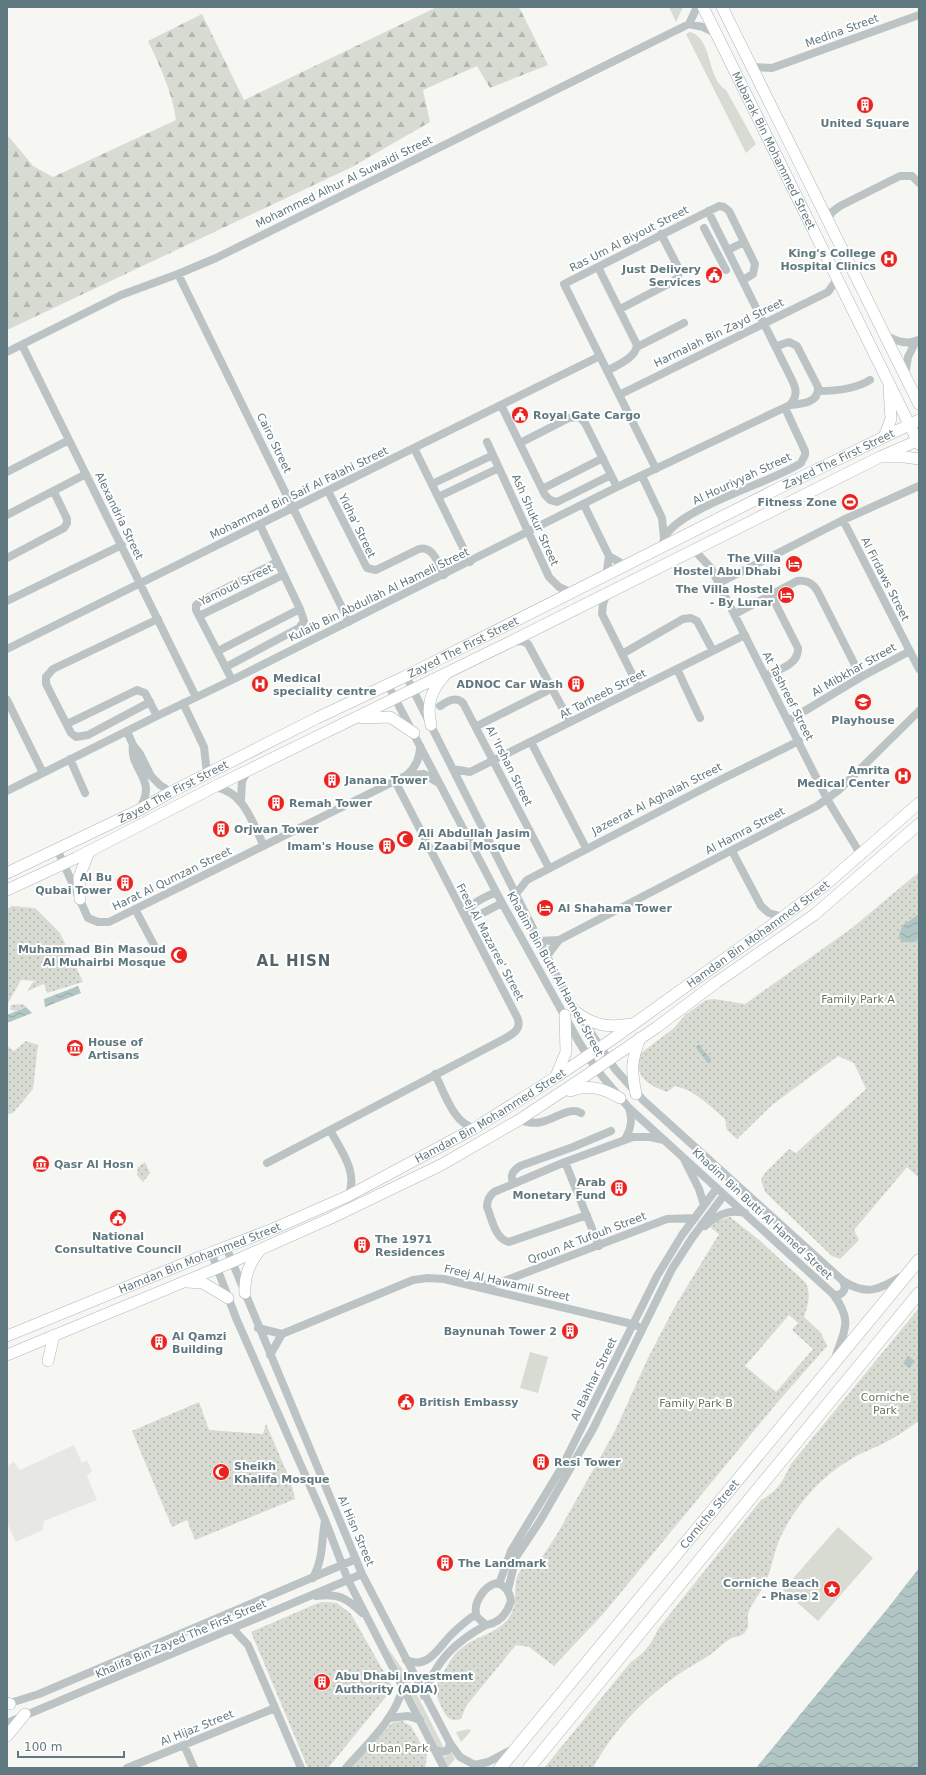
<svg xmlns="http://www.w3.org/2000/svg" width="926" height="1775" font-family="'DejaVu Sans',sans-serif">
<defs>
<pattern id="forest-firs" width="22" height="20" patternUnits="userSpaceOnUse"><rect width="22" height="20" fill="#d7dbd2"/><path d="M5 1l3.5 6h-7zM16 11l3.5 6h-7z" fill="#b2b6b0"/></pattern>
<pattern id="park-dots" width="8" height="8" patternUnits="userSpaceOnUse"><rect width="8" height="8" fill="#d7dbd2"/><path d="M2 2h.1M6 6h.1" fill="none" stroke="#b2b6b0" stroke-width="1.8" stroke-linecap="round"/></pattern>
<pattern id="water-waves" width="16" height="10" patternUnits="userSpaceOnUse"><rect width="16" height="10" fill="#b2c5c5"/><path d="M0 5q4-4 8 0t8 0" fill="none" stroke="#94a5a5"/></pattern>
</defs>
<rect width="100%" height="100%" fill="#f6f6f3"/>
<path fill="#e7e7e6" d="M74 1445 82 1463 87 1460 92 1471 87 1476 97 1500 44 1521 43 1530 16 1542 7 1523V1466L14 1462 20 1470Z"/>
<path fill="#d7dbd2" d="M669 7H683L676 22Z
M690 32C713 38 706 78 726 90L756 144 746 153 686 34Z
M530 1352 548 1357 538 1393 520 1388Z
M838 1527 873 1558 818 1621 783 1590Z
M387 1647 408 1677 444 1748 440 1749 437 1745Z
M469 1729 471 1731 461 1742 456 1732Z
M451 1752 455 1759 447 1768 442 1757 446 1756Z"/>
<path fill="url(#forest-firs)" d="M437 7H519L548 65 490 88 477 66 423 90 430 122 352 167 7 330V137H9L33 166 53 177 176 120C172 92 160 66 148 41L202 14 244 100Z"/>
<path fill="url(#park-dots)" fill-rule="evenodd" d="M919 872V1178L907 1167 854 1230 859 1240 840 1259 832 1256 765 1192 761 1180 764 1174 789 1149 796 1153 866 1089 854 1063 838 1056 772 1105 737 1139 727 1130 725 1119C710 1106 695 1090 675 1086L667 1092C648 1085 632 1076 641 1053L674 1028 685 1015 706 1000 714 999 745 1004 852 928Z
M12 906 35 908 60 933 83 982 47 993 44 984 27 991 33 982 37 981 21 980 7 1005V909Z
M23 1004 26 1007 14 1011 10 1009 11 1005Z
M26 1041 38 1045 33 1089 13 1113 7 1114V1046L14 1051Z
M145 1162 150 1173 143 1182 137 1175 138 1167Z
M730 1217 758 1239 805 1282C812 1294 808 1304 804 1317L821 1333 827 1346 776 1404 604 1613 554 1666 529 1647 516 1645 466 1706 461 1719C452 1722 448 1719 444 1712 434 1693 433 1687 445 1670 450 1661 455 1652 464 1646 477 1637 498 1632 508 1619 524 1598 504 1579 530 1562L536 1566 556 1536 615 1431 648 1358 674 1308 719 1234 710 1227 719 1220ZM789 1315 798 1323 792 1330 813 1349 776 1392 745 1366Z
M919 1308V1421C908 1428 898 1436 886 1442 875 1448 862 1452 851 1459 820 1477 796 1505 781 1536 774 1551 772 1567 766 1582 761 1593 751 1603 748 1614 747 1620 750 1625 746 1631 742 1637 735 1636 730 1639 723 1643 718 1649 711 1654 703 1660 694 1664 685 1670 648 1694 614 1729 593 1768H544L630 1663C643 1654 652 1644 658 1629L761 1500C779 1490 782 1482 791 1464Z
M199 1402 209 1430 263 1434 266 1424 291 1482 295 1499 195 1540 187 1520 172 1527 132 1431Z
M325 1602 337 1603 351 1614 393 1688 328 1768H308L251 1632 318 1603Z
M402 1721 411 1726 427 1755 425 1768H351L392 1723Z"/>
<path fill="url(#water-waves)" d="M852 494 859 506 851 510 845 498Z
M919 914V938L915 942H901L899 936 902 926Z
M78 986 81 993 45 1007 44 999Z
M26 1007 32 1013 7 1023V1015Z
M698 1044 711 1059V1062L708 1063 696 1048Z
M908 1356 915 1361 909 1368 903 1363Z
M919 1568V1768H756L888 1608Z"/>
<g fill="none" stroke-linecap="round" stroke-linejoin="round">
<g stroke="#b0b7ba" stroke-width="12">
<g id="major">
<path id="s1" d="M703 7 919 444"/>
<path d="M722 7 919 404"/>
<path d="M884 437 891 419 889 388"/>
<path d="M885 457H905L919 459"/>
<path d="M362 718 390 717 414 733"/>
<path d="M431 725C426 705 431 690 445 675"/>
<path id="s2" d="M7 873 139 810 171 792 317 718 406 676 779 488 919 420"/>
<path d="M7 890 76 858 214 787 510 642 880 457 919 440"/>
<path d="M80 899 79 877 89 852"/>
<path d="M576 1012C594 1026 610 1028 631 1024"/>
<path d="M556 1076 566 1052 565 1015"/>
<path d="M570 1091C590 1084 602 1088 620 1098"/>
<path d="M636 1094C631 1069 631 1062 640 1038"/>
<path d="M187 1282 203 1283 228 1298"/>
<path d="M245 1293C244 1276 249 1264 260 1250"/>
<path id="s3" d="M7 1336 200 1257 273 1229 348 1196 475 1128 556 1077 614 1038 783 917 824 886 919 803"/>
<path d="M7 1355 232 1262 331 1218 441 1165 519 1120 587 1075 657 1027 717 982 814 915 919 824"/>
<path d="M48 1361 54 1335"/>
<path d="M7 1703 10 1704"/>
<path d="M7 1736 25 1714"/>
</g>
</g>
<g stroke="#afb6b8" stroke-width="13">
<g id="highway">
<path id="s4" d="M500 1768 919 1260"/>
<path d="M529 1768 919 1293"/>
</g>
</g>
<path stroke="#bcc3c5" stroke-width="8" d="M689 24 697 7
M751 67 772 68 919 15
M827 220 832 212 840 206 900 176H912L919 183
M704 228 726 270
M728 250 744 242
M598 267 637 345C636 358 617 365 607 371
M178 274 349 622
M620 309 672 282 678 277 679 269 661 234
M885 335C895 341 908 345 919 340
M22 345 196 697
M777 346 789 342 797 346 818 387C819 403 802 404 790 405
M637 347 684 323
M7 352 121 295 178 274 216 258 689 24 703 27 716 33
M905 376 908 357 916 341
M818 391C835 391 856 389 870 380
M619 395 828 292 838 278
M501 405 545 495 550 500 557 502 611 475
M487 442 549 577 559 587 572 593
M520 443 569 418 579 417 585 423 617 487
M414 448 470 562
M656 469 564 284 719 206 724 207 729 211 755 264 753 274 743 280
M7 472 69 440
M642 476 662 518 664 538
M432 484 493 455
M542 489 603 458
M328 491 367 568 376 570 419 549C433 545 439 565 444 575
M438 497 499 468
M584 505 609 556 606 577
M7 515 86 474
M843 520 919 669
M662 548C663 545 663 542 664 539 675 509 773 482 801 463L805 455V451L785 408
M694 550 711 568 827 799 861 855
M609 556 626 566
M7 558 64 528 67 523V519L54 492
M719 583 843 520 919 486
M607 593 603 604 602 614 639 688
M7 601 122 545
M735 614 797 581C807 580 813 583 818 592L861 677
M199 616 283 575
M513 642 522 641 528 644 570 722
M7 649 600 356
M218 651 300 609
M622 654 683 619 691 618 697 621 713 651
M226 667 299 628 304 621 300 609 260 525
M677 669 700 718
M406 676 568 998 615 1069 643 1100 843 1281C867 1296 879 1290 902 1276
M765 676C778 670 799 665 798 648L771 595
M232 680 196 610V605L201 601 277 562
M388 685 502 903 579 1042 596 1069 629 1108 833 1294C853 1321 845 1329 835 1358
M7 700 43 773
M150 702 88 735 76 737 71 733 46 684V677L53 669 158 619
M183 703 204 747 207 774
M440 706C448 701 455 696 463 703L549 868
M788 721 861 677 910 651
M67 724 137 690 145 693 157 716
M477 726 551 689
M127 731 133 745 140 754 151 776 160 785 171 792
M531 742 586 848
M133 745C129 771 159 778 139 810
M70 759 85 793
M453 769 470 772 745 635
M407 775C416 767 420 758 420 746
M214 787C244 791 252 822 264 846
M7 791 157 716 232 680 617 487 790 405C797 397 797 390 792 380L708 211
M241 800 242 781 248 770
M57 849 88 918 98 922H109L407 775 424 774 437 782
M732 851 761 906 769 913 783 917
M496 892C486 897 468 903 467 916H477L502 903
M515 895 527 880 720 780 799 741
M135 909 154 945
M538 941 559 940 817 806 839 790 919 711
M546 957 559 940
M435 1074C444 1092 454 1125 475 1128
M519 1120C526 1122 533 1124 541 1122 554 1120 569 1106 581 1113
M330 1130C341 1151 359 1173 348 1196
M625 1139C631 1129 633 1120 629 1108
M684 1159 699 1189 704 1205
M565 1162 599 1246
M267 1163 502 1040C511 1035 523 1030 517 1017L395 781
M513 1183C510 1174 513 1171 520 1166L573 1147 611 1131
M587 1215 509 1242C495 1239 492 1219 487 1207 487 1200 489 1196 494 1192L565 1162 633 1137H650L664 1140
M705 1226C717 1215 728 1209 745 1213
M226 1247 362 1574 450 1743 460 1757 475 1765 488 1762 513 1749
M211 1252 236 1318 325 1520 348 1580 444 1768
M478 1286 504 1281 667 1219 695 1218
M833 1294C839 1296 843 1294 845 1288L843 1281
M258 1328 282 1334 413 1280 428 1278 444 1279 628 1323 637 1326
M270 1355 282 1334
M313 1578C324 1557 321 1542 325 1521
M497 1583C506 1586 510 1592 511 1601 507 1614 500 1623 486 1625L477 1617C472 1605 483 1586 497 1583Z
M499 1584 511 1551 562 1467 657 1276 682 1235 717 1188
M508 1590 516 1557 540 1521 593 1429 672 1269 692 1238 724 1195
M316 1596C338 1593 347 1598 362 1613
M233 1629 248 1645 301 1768
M406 1660C428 1670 438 1648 451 1635 459 1627 467 1620 476 1614
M424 1696C435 1661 455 1642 486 1625
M7 1704 39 1694 356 1559
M390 1718 408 1716 420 1720
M7 1723 362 1574
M184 1745 194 1768
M434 1749C440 1752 443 1753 448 1750L450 1743
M127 1768 275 1708
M346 1768C368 1743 394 1720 403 1688"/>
<use href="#major" stroke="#fff" stroke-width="11"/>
<use href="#highway" stroke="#fff" stroke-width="12"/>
</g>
<defs>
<g id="building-disc" transform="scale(0.9)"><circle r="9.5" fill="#e82421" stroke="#fff"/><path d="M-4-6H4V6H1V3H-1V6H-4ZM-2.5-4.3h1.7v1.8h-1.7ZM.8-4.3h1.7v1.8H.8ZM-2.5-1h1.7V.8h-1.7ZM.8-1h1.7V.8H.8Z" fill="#fff"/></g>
<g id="hospital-disc" transform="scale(0.9)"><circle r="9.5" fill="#e82421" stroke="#fff"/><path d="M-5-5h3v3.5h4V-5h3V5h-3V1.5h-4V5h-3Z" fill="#fff"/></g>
<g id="civic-disc" transform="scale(0.9)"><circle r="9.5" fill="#e82421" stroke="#fff"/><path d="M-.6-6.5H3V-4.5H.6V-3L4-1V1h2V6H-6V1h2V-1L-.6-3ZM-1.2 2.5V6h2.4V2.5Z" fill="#fff"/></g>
<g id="stadium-disc" transform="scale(0.9)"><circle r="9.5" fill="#e82421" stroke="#fff"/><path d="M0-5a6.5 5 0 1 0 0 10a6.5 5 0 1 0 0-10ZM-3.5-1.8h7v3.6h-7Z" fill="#fff"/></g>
<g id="hotel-disc" transform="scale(0.9)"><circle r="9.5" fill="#e82421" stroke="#fff"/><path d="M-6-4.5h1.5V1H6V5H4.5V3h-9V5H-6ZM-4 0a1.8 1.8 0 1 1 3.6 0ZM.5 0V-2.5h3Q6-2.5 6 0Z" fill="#fff"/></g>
<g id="school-disc" transform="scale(0.9)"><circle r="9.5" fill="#e82421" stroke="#fff"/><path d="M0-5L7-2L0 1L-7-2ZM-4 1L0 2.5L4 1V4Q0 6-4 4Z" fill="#fff"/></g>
<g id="mosque-disc" transform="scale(0.9)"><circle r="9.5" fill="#e82421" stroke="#fff"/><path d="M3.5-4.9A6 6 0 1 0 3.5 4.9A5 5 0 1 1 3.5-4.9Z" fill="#fff"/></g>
<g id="museum-disc" transform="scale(0.9)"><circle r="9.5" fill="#e82421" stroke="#fff"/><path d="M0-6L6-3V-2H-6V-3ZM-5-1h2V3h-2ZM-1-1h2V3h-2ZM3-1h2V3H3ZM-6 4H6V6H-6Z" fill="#fff"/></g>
<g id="sight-disc" transform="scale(0.9)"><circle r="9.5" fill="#e82421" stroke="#fff"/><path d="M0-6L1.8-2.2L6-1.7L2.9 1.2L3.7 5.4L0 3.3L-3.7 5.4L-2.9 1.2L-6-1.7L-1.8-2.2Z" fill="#fff"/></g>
</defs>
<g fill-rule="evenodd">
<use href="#building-disc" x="865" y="105"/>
<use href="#hospital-disc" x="889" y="259"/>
<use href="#civic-disc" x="714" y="275"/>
<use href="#civic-disc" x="520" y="415"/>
<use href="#stadium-disc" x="850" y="502"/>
<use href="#hotel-disc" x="794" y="564"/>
<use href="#hotel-disc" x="786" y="595"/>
<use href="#hospital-disc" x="260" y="684"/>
<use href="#building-disc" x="576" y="684"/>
<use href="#school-disc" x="863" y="702"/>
<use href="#hospital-disc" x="903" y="776"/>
<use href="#building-disc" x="332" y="780"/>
<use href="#building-disc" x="276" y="803"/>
<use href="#building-disc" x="221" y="829"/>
<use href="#mosque-disc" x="405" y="839"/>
<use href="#building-disc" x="387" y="846"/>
<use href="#building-disc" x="125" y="883"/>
<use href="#hotel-disc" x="545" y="908"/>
<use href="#mosque-disc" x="179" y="955"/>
<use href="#museum-disc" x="75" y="1048"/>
<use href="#museum-disc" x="41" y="1164"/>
<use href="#building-disc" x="619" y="1188"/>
<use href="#civic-disc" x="118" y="1218"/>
<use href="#building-disc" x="362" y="1245"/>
<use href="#building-disc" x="570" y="1331"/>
<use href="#building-disc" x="159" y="1342"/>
<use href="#civic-disc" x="406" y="1402"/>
<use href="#building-disc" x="541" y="1462"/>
<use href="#mosque-disc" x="221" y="1472"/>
<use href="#building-disc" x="445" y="1563"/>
<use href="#sight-disc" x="832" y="1589"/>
<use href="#building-disc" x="322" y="1682"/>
</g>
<g text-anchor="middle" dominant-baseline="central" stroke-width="4" stroke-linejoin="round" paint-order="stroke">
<g font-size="11" fill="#60787f" stroke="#fff">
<text transform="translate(842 31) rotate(-20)">Medina Street</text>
<text stroke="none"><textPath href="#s1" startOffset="160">Mubarak Bin Mohammed Street</textPath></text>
<text transform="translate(344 182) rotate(-26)">Mohammed Alhur Al Suwaidi Street</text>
<text transform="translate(629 239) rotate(-27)">Ras Um Al Biyout Street</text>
<text transform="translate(719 333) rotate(-26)">Harmalah Bin Zayd Street</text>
<text transform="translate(274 443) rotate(64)">Cairo Street</text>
<text stroke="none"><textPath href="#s2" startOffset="929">Zayed The First Street</textPath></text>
<text transform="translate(742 479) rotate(-25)">Al Houriyyah Street</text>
<text transform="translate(299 493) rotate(-26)">Mohammad Bin Saif Al Falahi Street</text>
<text transform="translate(119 516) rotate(64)">Alexandria Street</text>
<text transform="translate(535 520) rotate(66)">Ash Shukur Street</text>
<text transform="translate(357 526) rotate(64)">Yidha' Street</text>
<text transform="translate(885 579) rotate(63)">Al Firdaws Street</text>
<text transform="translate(236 585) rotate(-26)">Yamoud Street</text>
<text transform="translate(379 595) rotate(-26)">Kulaib Bin Abdullah Al Hameli Street</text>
<text stroke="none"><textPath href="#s2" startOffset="509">Zayed The First Street</textPath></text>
<text transform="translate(854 670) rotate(-30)">Al Mibkhar Street</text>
<text transform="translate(603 694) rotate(-27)">At Tarheeb Street</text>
<text transform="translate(788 696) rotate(63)">At Tashreef Street</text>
<text transform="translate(509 766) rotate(63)">Al 'Irshan Street</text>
<text stroke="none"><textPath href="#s2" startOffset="185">Zayed The First Street</textPath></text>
<text transform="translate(657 799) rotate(-27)">Jazeerat Al Aghalah Street</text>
<text transform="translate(745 831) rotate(-28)">Al Hamra Street</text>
<text transform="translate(172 879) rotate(-26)">Harat Al Qumzan Street</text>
<text stroke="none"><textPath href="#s3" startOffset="856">Hamdan Bin Mohammed Street</textPath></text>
<text transform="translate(490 942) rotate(62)">Freej Al Mazaree' Street</text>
<text transform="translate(555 974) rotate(61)">Khadim Bin Butti Al Hamed Street</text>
<text stroke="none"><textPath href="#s3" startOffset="532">Hamdan Bin Mohammed Street</textPath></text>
<text transform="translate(762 1214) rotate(43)">Khadim Bin Butti Al Hamed Street</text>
<text transform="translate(587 1238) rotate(-21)">Qroun At Tufouh Street</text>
<text stroke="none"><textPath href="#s3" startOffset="208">Hamdan Bin Mohammed Street</textPath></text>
<text transform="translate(507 1283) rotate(13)">Freej Al Hawamil Street</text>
<text transform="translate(594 1379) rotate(-64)">Al Bahhar Street</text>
<text stroke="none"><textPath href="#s4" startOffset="329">Corniche Street</textPath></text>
<text transform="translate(356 1531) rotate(67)">Al Hisn Street</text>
<text transform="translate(181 1639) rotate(-23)">Khalifa Bin Zayed The First Street</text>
<text transform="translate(197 1728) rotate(-22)">Al Hijaz Street</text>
</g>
<g font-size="11" font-weight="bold" fill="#60787f" stroke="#fff" text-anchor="start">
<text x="865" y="123" text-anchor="middle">United Square</text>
<text x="876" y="253" text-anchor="end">King's College<tspan x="876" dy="13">Hospital Clinics</tspan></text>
<text x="701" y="269" text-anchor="end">Just Delivery<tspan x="701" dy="13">Services</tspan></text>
<text x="533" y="415">Royal Gate Cargo</text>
<text x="837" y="502" text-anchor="end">Fitness Zone</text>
<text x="781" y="558" text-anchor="end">The Villa<tspan x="781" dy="13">Hostel Abu Dhabi</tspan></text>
<text x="773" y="589" text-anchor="end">The Villa Hostel<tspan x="773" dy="13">- By Lunar</tspan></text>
<text x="273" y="678">Medical<tspan x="273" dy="13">speciality centre</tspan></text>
<text x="563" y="684" text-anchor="end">ADNOC Car Wash</text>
<text x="863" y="720" text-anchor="middle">Playhouse</text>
<text x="890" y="770" text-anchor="end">Amrita<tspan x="890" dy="13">Medical Center</tspan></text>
<text x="345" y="780">Janana Tower</text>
<text x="289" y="803">Remah Tower</text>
<text x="234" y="829">Orjwan Tower</text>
<text x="418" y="833">Ali Abdullah Jasim<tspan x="418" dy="13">Al Zaabi Mosque</tspan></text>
<text x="374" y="846" text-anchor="end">Imam's House</text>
<text x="112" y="877" text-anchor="end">Al Bu<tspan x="112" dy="13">Qubai Tower</tspan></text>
<text x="558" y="908">Al Shahama Tower</text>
<text x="166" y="949" text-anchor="end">Muhammad Bin Masoud<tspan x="166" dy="13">Al Muhairbi Mosque</tspan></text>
<text x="88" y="1042">House of<tspan x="88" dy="13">Artisans</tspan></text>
<text x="54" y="1164">Qasr Al Hosn</text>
<text x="606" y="1182" text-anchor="end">Arab<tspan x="606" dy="13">Monetary Fund</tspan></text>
<text x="118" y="1236" text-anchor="middle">National<tspan x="118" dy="13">Consultative Council</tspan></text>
<text x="375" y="1239">The 1971<tspan x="375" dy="13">Residences</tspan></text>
<text x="557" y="1331" text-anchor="end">Baynunah Tower 2</text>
<text x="172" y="1336">Al Qamzi<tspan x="172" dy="13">Building</tspan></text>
<text x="419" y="1402">British Embassy</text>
<text x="554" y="1462">Resi Tower</text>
<text x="234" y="1466">Sheikh<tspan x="234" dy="13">Khalifa Mosque</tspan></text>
<text x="458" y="1563">The Landmark</text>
<text x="819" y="1583" text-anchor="end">Corniche Beach<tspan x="819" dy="13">- Phase 2</tspan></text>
<text x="335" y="1676">Abu Dhabi Investment<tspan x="335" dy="13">Authority (ADIA)</tspan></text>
</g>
<g font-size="11" fill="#68775f" stroke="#fff">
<text x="858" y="999">Family Park A</text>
<text x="885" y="1397">Corniche<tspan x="885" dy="13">Park</tspan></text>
<text x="696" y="1403">Family Park B</text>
<text x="398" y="1748">Urban Park</text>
</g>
<g font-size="15" font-weight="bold" letter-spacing="1" fill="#52646a" stroke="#fff">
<text x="294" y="961">AL HISN</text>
</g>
</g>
<rect width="926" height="1775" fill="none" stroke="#60787f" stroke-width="16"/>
<path d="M18 1751v6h106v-6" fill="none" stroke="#60787f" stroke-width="2"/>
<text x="24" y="1751" font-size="12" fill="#60787f" stroke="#ffffff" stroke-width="3" paint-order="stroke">100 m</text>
</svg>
